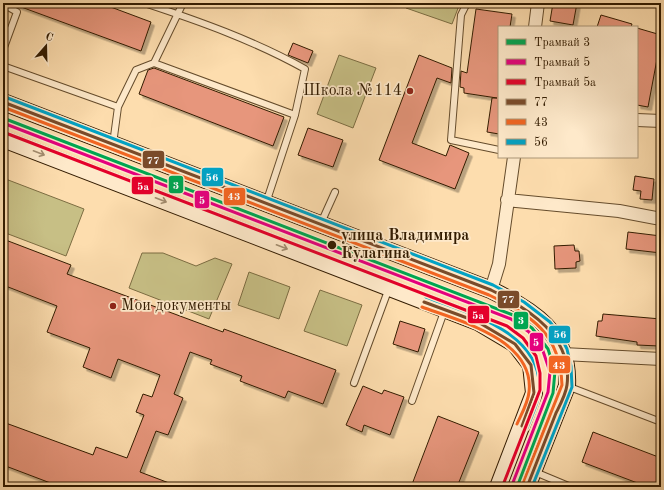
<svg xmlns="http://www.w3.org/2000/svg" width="664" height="490" font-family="'Old Standard TT',serif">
<defs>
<filter id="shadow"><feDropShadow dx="3.5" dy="3.5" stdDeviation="0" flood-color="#0004"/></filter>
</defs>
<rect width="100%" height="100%" fill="#fdddae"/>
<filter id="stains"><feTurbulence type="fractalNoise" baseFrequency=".005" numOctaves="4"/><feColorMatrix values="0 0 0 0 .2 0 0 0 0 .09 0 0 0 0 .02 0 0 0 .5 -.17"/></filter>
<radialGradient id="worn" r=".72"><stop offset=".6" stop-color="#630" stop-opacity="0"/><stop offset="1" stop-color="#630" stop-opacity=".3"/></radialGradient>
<path fill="#c7bf85" stroke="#7c6d42" d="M408 3H460L452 24 406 8Z
M339 55 376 68 353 128 317 114Z
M3 178 84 209 66 256 3 232Z
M142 253H163L196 266 215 258 232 264 209 319 129 288Z
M249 272 290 287 279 319 238 305Z
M320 290 362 305 347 346 304 331Z"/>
<path fill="#e7967c" stroke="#321b00" filter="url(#shadow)" d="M14 3H100L151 22 141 51 13 4Z
M553 3H577L573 25 550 21Z
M476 9 512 14 510 27H499V134L487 132 492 98H497L464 93V88L460 87 461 71 467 73Z
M601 15 632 24 631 27H597Z
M637 28 661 35V60L657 59 648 107 637 105Z
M293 43 313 51 308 63 288 55Z
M419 55 452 68 451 83 437 78 412 143 446 156 450 145 469 153 455 189 379 160Z
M154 68 284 117 273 146 139 94 148 70Z
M308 128 343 140 333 167 298 155Z
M635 176 654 179 652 200 640 199 641 191 633 190Z
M628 232 661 236V253L626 249Z
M3 239 71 265 67 274 223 332 224 329 336 370 323 404 288 391 285 398 240 381 242 376 210 364 212 360 190 352 174 394 183 398 177 413 168 435 156 431 140 472 177 486V487H61L3 465V422L93 455 96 447 127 458 144 415 136 412 143 394 152 397 160 375 118 359 111 378 83 367 90 348 47 332 57 306 3 285Z
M574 245 575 251H579L580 261 576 262V268L555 269 554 246Z
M603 314 661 319 659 346 637 345V342L596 336 598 321H602Z
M400 321 425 329 418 352 393 344Z
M363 386 382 394 384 390 404 397 390 435 364 425 362 432 346 425Z
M438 416 479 432 457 487H411Z
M593 432 661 458V487H648L582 462Z"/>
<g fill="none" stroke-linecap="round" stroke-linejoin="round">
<g stroke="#654c2c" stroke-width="8">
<path id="service" d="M144 3C199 21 255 41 305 69L295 115 266 203
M467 3 461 15 451 140 499 150
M3 4 17 12 3 50
M154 63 183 3
M3 66 118 107
M113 144 118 107 136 70 154 63 295 115
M321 223 335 192
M354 383 389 288
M567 386 661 422
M412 401 445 309
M535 472 571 487"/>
</g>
<g stroke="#654c2c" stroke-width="14">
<path id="minor" d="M535 27 538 3
M637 120 661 121
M507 200 619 211 661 219
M491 290 499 264 514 157
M563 354 661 359"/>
</g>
<g stroke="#321b00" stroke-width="18">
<path id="secondary" d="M3 102 491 290C533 310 570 333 567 386L527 487
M3 139 478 322 515 344 531 365 534 393 498 487"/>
</g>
<use href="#service" stroke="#fee9ca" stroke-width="6"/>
<use href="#minor" stroke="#fee9ca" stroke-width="12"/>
<use href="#secondary" stroke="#fee9ca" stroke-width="16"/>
<g stroke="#fee9ca" stroke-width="6">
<path id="bus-1" d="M3 102 491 290C529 309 573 336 567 385 566 394 560 405 556 413 546 438 537 462 527 487
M424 302 478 322 515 344 531 365 534 393 522 426"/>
</g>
<g stroke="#fee9ca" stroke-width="6">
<path id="bus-2" d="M3 107 489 295C532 316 560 333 562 385L522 485
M422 307C460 321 535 340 529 392 528 403 521 415 517 424"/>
</g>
<g stroke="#fee9ca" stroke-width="6">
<path id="bus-3" d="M5 97 493 285 524 302 550 322 560 335 567 349 571 366 572 387 532 487
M426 297C470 314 545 333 539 393 538 404 531 417 527 428"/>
</g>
<use href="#bus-1" stroke="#7a4b2a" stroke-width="3"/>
<use href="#bus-2" stroke="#f26522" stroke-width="3"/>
<use href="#bus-3" stroke="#02a2c4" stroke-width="3"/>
<g stroke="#fee9ca" stroke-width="6">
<path id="tram-1" d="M3 118 513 315 532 328 548 349 555 371 553 393 517 487"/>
</g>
<g stroke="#fee9ca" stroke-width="6">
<path id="tram-2" d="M3 123 511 319 529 332 543 351 550 372 548 392 512 485"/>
</g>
<g stroke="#fee9ca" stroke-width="6">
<path id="tram-3" d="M3 132 507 326 523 338 536 356 540 373V390L503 485"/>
</g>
<use href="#tram-1" stroke="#00a651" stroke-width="3"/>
<use href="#tram-2" stroke="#e5007d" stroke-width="3"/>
<use href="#tram-3" stroke="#e4002b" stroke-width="3"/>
</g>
<defs><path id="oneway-shaft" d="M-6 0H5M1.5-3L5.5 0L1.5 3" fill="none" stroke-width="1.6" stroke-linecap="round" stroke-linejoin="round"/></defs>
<g stroke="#a28c6f">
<use href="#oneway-shaft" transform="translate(39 153) rotate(21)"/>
<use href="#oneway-shaft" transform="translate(161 200) rotate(21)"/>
<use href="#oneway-shaft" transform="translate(282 247) rotate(21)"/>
</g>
<g fill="#8f2418" stroke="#fee9ca" stroke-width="1.5">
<circle cx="410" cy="91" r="4"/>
<circle cx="113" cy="306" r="4"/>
</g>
<circle fill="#321b00" stroke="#fee9ca" stroke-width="1.5" cx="332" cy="245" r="5"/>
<g text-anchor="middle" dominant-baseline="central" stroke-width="3.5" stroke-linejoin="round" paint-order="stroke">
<g font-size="16" fill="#321b00" stroke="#fee9ca" text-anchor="end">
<text x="402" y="91">Школа №114</text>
<text x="121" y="306" text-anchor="start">Мои документы</text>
</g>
<g font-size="16" font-weight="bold" fill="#321b00" stroke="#fee9ca" text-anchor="start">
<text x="341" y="236">улица Владимира<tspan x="341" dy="18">Кулагина</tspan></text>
</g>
</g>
<g stroke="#fee9ca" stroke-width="1.5">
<rect x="142" y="150" width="23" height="19" rx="4" fill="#7a4b2a"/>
<rect x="201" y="167" width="23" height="20" rx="4" fill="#02a2c4"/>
<rect x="168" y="175" width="16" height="19" rx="4" fill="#00a651"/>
<rect x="131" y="176" width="23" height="19" rx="4" fill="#e4002b"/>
<rect x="223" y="187" width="23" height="19" rx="4" fill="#f26522"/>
<rect x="194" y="190" width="16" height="19" rx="4" fill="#e5007d"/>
<rect x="497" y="290" width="23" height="19" rx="4" fill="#7a4b2a"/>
<rect x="467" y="305" width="23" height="19" rx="4" fill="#e4002b"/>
<rect x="513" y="311" width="16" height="19" rx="4" fill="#00a651"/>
<rect x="548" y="325" width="23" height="19" rx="4" fill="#02a2c4"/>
<rect x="529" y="332" width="15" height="20" rx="4" fill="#e5007d"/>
<rect x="548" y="355" width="23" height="19" rx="4" fill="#f26522"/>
</g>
<g font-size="11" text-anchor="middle" font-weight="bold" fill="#fff">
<text x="153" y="164">77</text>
<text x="212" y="181">56</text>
<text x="176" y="189">3</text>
<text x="143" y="190">5а</text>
<text x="234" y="200">43</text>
<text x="202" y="204">5</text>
<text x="508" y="303">77</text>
<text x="478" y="319">5а</text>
<text x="521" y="324">3</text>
<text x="560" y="338">56</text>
<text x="536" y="346">5</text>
<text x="559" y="369">43</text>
</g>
<rect width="664" height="490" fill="none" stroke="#fdddae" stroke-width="16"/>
<rect x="4" y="4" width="656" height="482" fill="none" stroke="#321b00" stroke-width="2"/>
<rect x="8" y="8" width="648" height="474" fill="none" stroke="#321b00"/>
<rect x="498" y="26" width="140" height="132" fill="#fee9ca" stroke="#ac9779"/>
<rect x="506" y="39" width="20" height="6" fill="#00a651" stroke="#ac9779"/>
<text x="534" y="46" font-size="12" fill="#321b00">Трамвай 3</text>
<rect x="506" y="59" width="20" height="6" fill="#e5007d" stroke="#ac9779"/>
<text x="534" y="66" font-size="12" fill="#321b00">Трамвай 5</text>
<rect x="506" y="79" width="20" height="6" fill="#e4002b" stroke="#ac9779"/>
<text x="534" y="86" font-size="12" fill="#321b00">Трамвай 5а</text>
<rect x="506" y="99" width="20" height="6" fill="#7a4b2a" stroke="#ac9779"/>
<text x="534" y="106" font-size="12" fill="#321b00">77</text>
<rect x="506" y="119" width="20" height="6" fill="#f26522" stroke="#ac9779"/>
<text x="534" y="126" font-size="12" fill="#321b00">43</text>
<rect x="506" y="139" width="20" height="6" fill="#02a2c4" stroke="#ac9779"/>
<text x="534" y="146" font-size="12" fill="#321b00">56</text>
<g transform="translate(46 46) rotate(20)" stroke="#fee9ca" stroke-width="3" paint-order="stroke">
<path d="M0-3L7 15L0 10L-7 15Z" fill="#321b00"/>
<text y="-6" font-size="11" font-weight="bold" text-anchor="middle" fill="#321b00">С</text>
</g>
<rect width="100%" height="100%" filter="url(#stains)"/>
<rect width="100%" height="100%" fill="url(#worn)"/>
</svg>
